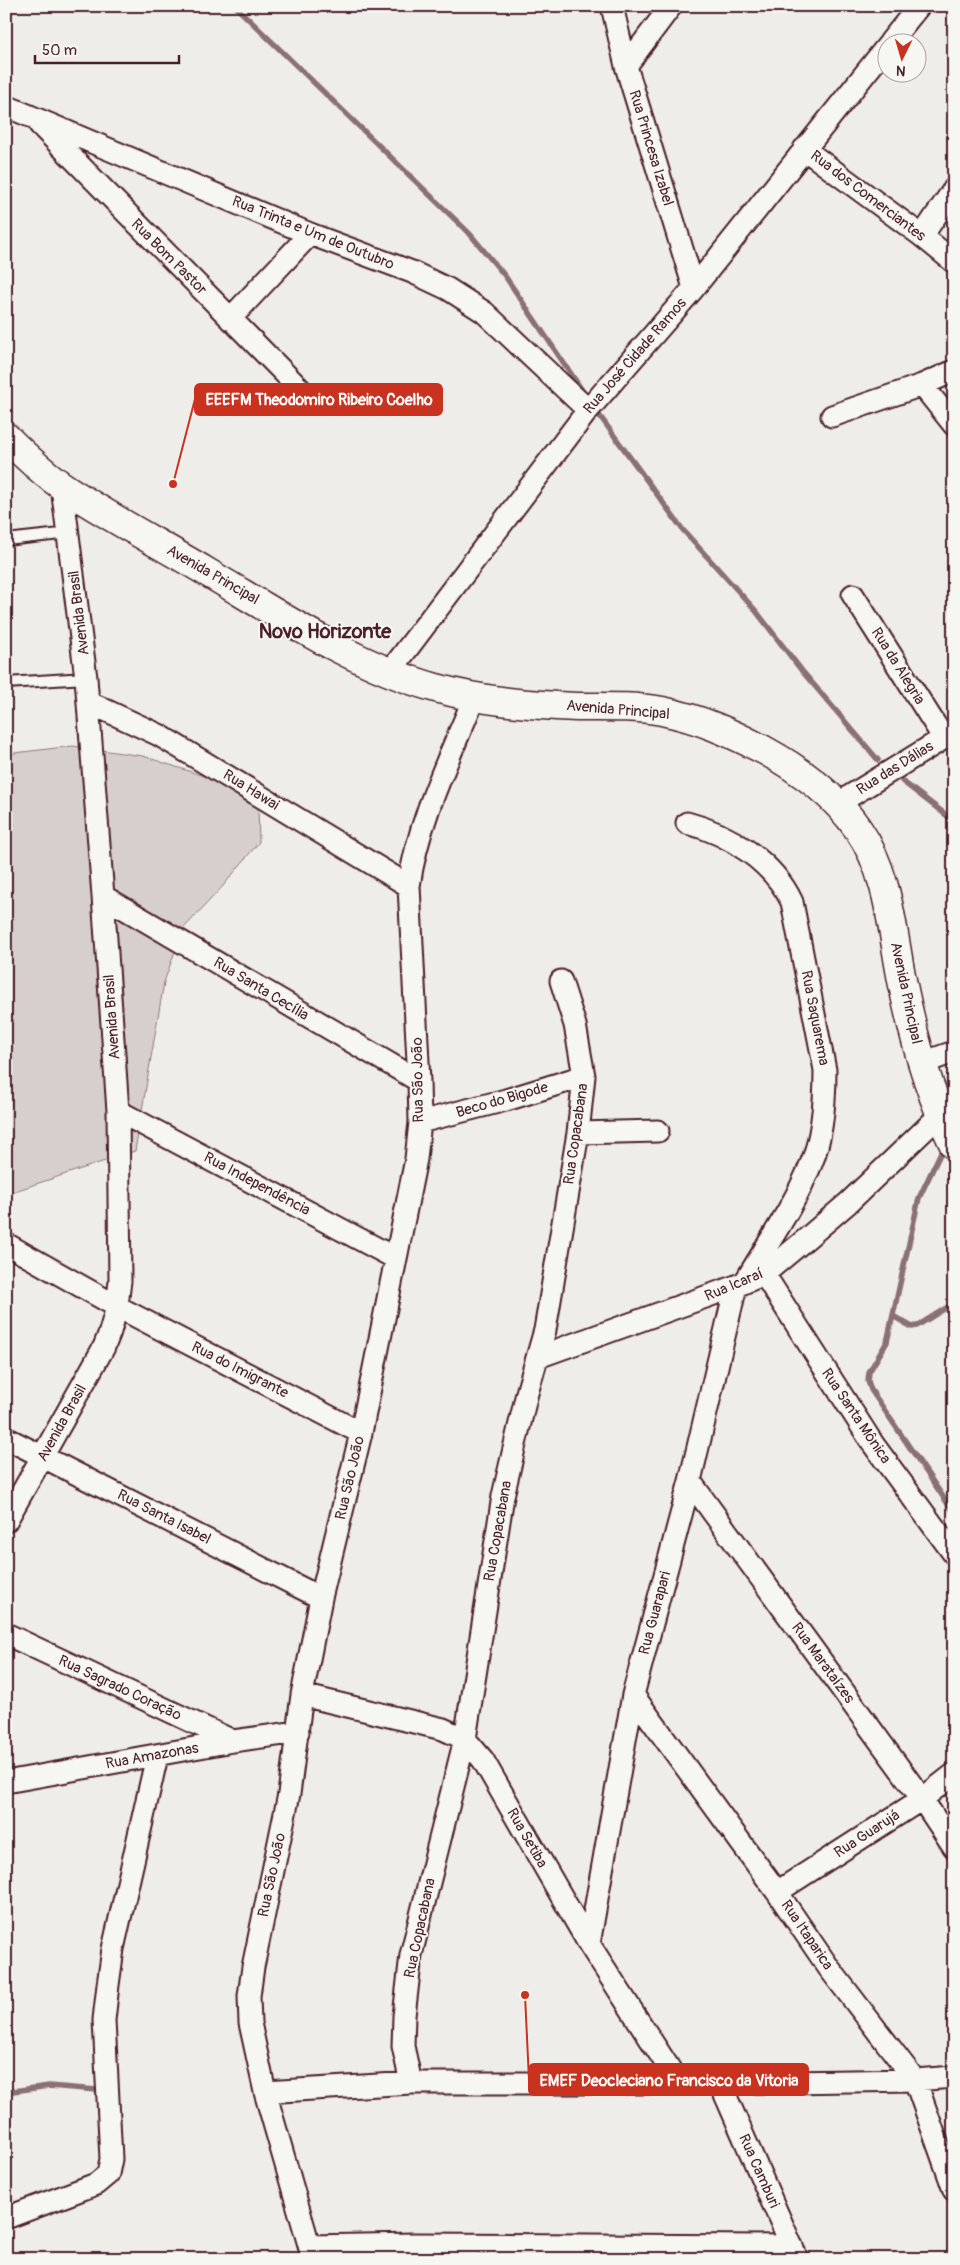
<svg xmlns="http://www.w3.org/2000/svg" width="960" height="2265" font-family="Pangolin,sans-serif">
<rect width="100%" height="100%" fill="#efedea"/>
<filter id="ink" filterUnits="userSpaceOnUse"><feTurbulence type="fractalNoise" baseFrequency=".02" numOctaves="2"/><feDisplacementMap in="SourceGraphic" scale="10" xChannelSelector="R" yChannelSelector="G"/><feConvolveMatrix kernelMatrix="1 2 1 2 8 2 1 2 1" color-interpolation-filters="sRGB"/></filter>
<g filter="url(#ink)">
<path fill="#d7cfce" stroke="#90777c" d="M73 746 143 756 219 781 258 804 259 842 223 886 183 929 164 982 135 1151 6 1194V754Z"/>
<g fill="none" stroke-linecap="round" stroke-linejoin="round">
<path stroke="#8a6f74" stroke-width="5.5" d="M235 6 470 234 505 276 586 396
M594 408 683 530 756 611 802 671 878 760
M902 781 954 821
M940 1154 919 1198 887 1342 869 1372 868 1381 871 1390 954 1513
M893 1316 912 1327 917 1326 954 1303
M6 2092 49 2086 97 2090"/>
<g stroke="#4a1f2b" stroke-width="14">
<path id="lane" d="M6 540 70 533
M6 683 86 678"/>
</g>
<g stroke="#4a1f2b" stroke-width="25">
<path id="street" d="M612 6 626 66 694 288
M890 42 919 6
M626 66 671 6
M6 106 310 234 412 272 448 289 484 312 588 410
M40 125 306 395
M804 149 922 236 954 262
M922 236 954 189
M230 319 310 234
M922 385 954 425
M832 416 922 385 954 371
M853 595 943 737
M389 673 588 410 694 288 888 45
M88 702 159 735 409 886
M837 804 954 732
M687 823C730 834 773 862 792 902L825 1070C825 1101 823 1136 811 1164 794 1206 768 1243 745 1282
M103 896 419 1081
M922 1063 954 1052
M118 1111 395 1258
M420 1122 506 1100 584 1076
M578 1133 658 1131
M6 1244 118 1307 361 1433
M764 1274 873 1444 954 1554
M538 1357 736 1286 764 1274 806 1239 848 1203 940 1115
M6 1438 321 1598
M690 1481 922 1799 954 1847
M6 1521 104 1347C114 1325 118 1304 120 1281L118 1111 103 896 86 678 62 487
M6 1634 233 1741
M302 1695 443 1729 465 1739 483 1760 589 1944 678 2082
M633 1695 777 1892 829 1968 915 2080 954 2190
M6 1782 233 1741 298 1732
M777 1892 922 1799 954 1774
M589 1944 633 1695 690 1481 736 1286
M411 2083 403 2046 404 2016 411 1955 465 1739 503 1496 527 1393 545 1330 578 1133 584 1076 575 1025 561 981
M720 2083 796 2256
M265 2092 411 2083H720L915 2080 954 2077
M6 2218 96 2184 108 2174 111 2159 104 2020 108 1985 113 1949 157 1756
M309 2246 415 2244 792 2246
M313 2259 265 2092 250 2023 249 1996 253 1967 289 1794 302 1695 321 1598 361 1433 416 1159 420 1122 419 1081 409 886C418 820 449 759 474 698"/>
</g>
<g stroke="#4a1f2b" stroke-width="31">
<path id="secondary" d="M6 437C24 455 44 474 65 488 110 518 158 543 205 571 278 614 353 665 436 688 482 701 529 705 577 707 605 707 634 706 662 711 701 719 729 732 764 750 799 769 835 796 858 829 891 876 892 936 904 990 915 1044 930 1095 954 1145"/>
</g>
<use href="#lane" stroke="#f6f6f2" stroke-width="10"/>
<use href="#street" stroke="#f6f6f2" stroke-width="21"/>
<use href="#secondary" stroke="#f6f6f2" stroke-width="28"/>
</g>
</g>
<g text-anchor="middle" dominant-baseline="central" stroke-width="4" stroke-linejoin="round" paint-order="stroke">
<g font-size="15" fill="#4a1f2b" stroke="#f6f6f2">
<text transform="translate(651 148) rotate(73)">Rua Princesa Izabel</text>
<text transform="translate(868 196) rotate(37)">Rua dos Comerciantes</text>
<text transform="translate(313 233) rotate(22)">Rua Trinta e Um de Outubro</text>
<text transform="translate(169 257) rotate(45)">Rua Bom Pastor</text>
<text transform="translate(635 356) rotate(-49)">Rua José Cidade Ramos</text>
<text transform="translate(213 575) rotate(30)">Avenida Principal</text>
<text transform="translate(79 613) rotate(-97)">Avenida Brasil</text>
<text transform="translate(898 666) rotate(58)">Rua da Alegria</text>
<text transform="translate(618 710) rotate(5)">Avenida Principal</text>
<text transform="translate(895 768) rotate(-32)">Rua das Dálias</text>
<text transform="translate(251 790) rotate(32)">Rua Hawai</text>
<text transform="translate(261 989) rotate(31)">Rua Santa Cecília</text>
<text transform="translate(906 993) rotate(78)">Avenida Principal</text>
<text transform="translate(112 1017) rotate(-94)">Avenida Brasil</text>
<text transform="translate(815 1018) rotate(79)">Rua Saquarema</text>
<text transform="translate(418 1080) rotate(-91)">Rua São João</text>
<text transform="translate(502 1100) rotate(-16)">Beco do Bigode</text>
<text transform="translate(576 1134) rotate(-82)">Rua Copacabana</text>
<text transform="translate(257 1184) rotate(28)">Rua Independência</text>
<text transform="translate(734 1285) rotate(-23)">Rua Icaraí</text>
<text transform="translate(240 1370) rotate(27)">Rua do Imigrante</text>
<text transform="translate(856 1416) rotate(56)">Rua Santa Mônica</text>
<text transform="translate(62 1423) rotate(-61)">Avenida Brasil</text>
<text transform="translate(350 1478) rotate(-77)">Rua São João</text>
<text transform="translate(164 1517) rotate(27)">Rua Santa Isabel</text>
<text transform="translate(498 1531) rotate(-80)">Rua Copacabana</text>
<text transform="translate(655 1613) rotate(-75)">Rua Guarapari</text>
<text transform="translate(823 1663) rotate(54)">Rua Marataízes</text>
<text transform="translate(120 1688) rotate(25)">Rua Sagrado Coração</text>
<text transform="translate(152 1756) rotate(-10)">Rua Amazonas</text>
<text transform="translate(867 1834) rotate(-33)">Rua Guarujá</text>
<text transform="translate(527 1838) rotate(60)">Rua Setiba</text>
<text transform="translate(272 1875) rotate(-78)">Rua São João</text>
<text transform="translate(420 1928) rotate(-78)">Rua Copacabana</text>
<text transform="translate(807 1935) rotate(56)">Rua Itaparica</text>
<text transform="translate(759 2171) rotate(66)">Rua Camburi</text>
</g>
<g font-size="20" font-weight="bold" fill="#4a1f2b" stroke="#f6f6f2">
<text x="325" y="631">Novo Horizonte</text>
</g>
</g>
<path fill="none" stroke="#c8321e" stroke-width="2" d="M173 484L195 399M525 1995L529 2080"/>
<g fill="#c8321e" stroke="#f6f6f2" stroke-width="2">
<circle cx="173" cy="484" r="5"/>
<circle cx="525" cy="1995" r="5"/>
</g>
<g fill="#c8321e" stroke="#c8321e" stroke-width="2">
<rect x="195" y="384" width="247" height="31" rx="5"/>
<rect x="529" y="2064" width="279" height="31" rx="5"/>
</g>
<g font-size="16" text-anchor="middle" font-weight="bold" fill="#fff">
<text x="319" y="405">EEEFM Theodomiro Ribeiro Coelho</text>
<text x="669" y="2086">EMEF Deocleciano Francisco da Vitoria</text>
</g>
<rect width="960" height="2265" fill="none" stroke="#f6f6f2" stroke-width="25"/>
<rect x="12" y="12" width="935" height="2240" fill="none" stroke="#4a1f2b" stroke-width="2" filter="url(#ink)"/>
<g transform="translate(902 58) rotate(185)"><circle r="24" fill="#f6f6f2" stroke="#b1a0a2"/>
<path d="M0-4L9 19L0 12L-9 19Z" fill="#c8321e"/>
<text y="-8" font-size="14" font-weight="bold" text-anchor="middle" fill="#4a1f2b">N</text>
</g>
<path d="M35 55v8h144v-8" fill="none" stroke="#4a1f2b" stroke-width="2.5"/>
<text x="42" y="55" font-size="15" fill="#4a1f2b" stroke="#f6f6f2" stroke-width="4" paint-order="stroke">50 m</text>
</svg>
